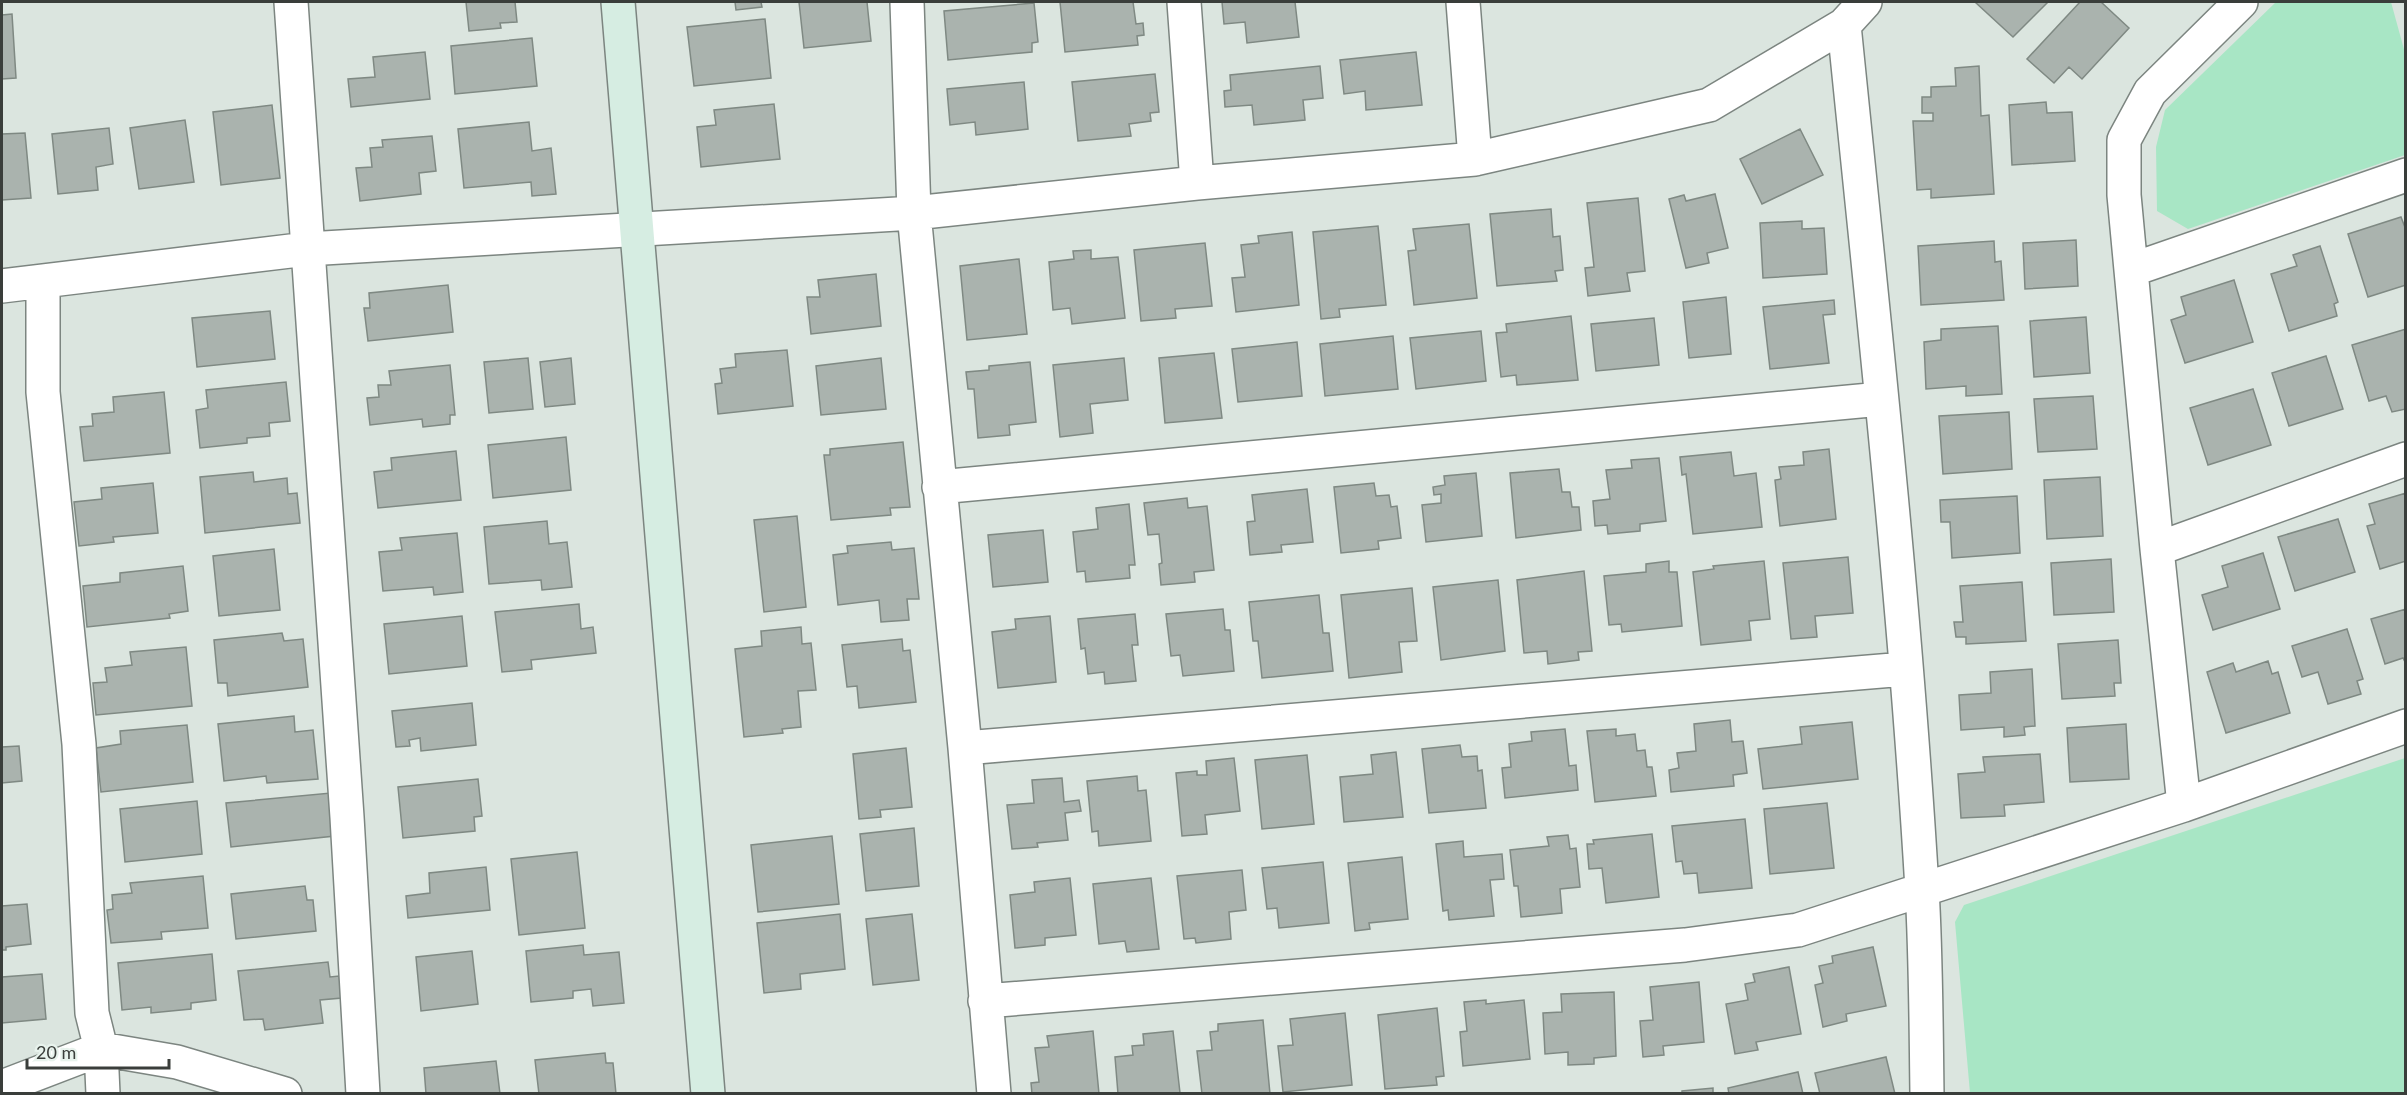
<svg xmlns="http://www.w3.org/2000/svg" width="2407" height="1095" font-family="Lato,sans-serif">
<rect width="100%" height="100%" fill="#dbe5df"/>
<path fill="#a8e6c5" d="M2276 2H2391L2405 53V155L2188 229 2157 211 2156 147 2165 110Z
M2405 758V1093H1970L1955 922 1964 905Z"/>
<path fill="#aab3ae" stroke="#7f8983" stroke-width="1.5" d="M466 2H515L517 22 500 23 501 28 469 31Z
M735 2H761L762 7 736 10Z
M799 2H867L871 41 804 48Z
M1060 2H1133L1136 24 1143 23 1144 35 1137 36 1138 45 1065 52Z
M1222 2H1295L1299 37 1247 43 1245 22 1224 24Z
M1975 2H2048L2013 37Z
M2080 2H2101L2129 28 2082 79 2069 67 2054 83 2027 59Z
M1034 3 1038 42 1032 43V52L948 60 944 11Z
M12 14 16 78 2 79V15Z
M765 19 771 78 694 86 687 27Z
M532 38 537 86 455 94 451 46Z
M425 52 430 99 351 107 348 79 375 77 373 57Z
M1416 52 1422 105 1366 110 1365 91 1344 94 1340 60Z
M1320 66 1323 98 1303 100 1305 120 1254 125 1252 105 1225 107 1224 91 1231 90 1230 75Z
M1979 66 1981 116 1989 115 1994 194 1931 198V189L1917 190 1913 121H1933V113H1922V97H1931V87L1956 86 1955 68Z
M1155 74 1159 112 1150 113 1151 121 1129 124 1131 136 1078 141 1072 82Z
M1024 82 1028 129 976 135 975 122 950 125 947 89Z
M2046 102 2047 113 2072 112 2075 161 2012 165 2009 105Z
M774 104 780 159 701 167 697 127 716 125 714 110Z
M272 105 280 178 221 185 213 112Z
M185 120 194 182 139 189 130 128Z
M529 122 532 151 551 148 556 194 532 196 531 182 464 188 458 129Z
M109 128 113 164 96 167 98 190 58 194 52 134Z
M1800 129 1823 175 1762 204 1740 159Z
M25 133 31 198 2 200V134Z
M432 136 436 171 419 173 421 194 360 201 356 168 372 167 370 148 383 147 382 140Z
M1715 194 1728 248 1707 253 1709 263 1686 268 1669 199 1684 195 1686 201Z
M1638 198 1645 271 1627 273 1630 291 1588 296 1585 268 1594 267 1587 203Z
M1551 209 1553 237 1560 236 1563 270 1555 271 1557 281 1497 286 1490 214Z
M2401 217 2406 230V285L2368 297 2348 234Z
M1802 221V229L1824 228 1827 274 1763 278 1760 223Z
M1469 224 1477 298 1414 305 1408 251 1416 250 1413 229Z
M1378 226 1386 305 1339 309 1340 317 1321 319 1313 232Z
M1292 232 1299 305 1236 312 1232 278 1245 277 1241 245 1259 243 1258 236Z
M2076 240 2078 286 2025 289 2023 243Z
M1994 241 1995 262 2001 261 2004 300 1921 305 1918 246Z
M1205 243 1212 306 1175 309 1176 318 1141 321 1134 250Z
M2320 246 2338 302 2334 304 2337 316 2289 331 2271 274 2297 266 2293 255Z
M1091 250V259L1118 257 1125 318 1072 324 1070 308 1053 310 1049 262 1074 259 1073 251Z
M1019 259 1027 334 967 340 960 266Z
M876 274 881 326 811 334 807 297H820L818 280Z
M2234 280 2253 342 2185 363 2171 320 2186 315 2181 297Z
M448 285 453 332 368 341 364 308H370L369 293Z
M1726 297 1731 354 1689 358 1683 302Z
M1834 300 1835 314 1823 315 1829 363 1770 369 1763 307Z
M270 311 275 359 197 367 192 318Z
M1571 316 1578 380 1517 385 1516 375 1501 377 1496 333 1507 332 1506 324Z
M2086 317 2090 373 2034 377 2030 321Z
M1654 318 1659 365 1596 371 1591 324Z
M1998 326 2002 394 1966 396V386L1926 389 1924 342 1941 340V329Z
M2406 329V409L2392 412 2386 396 2369 401 2352 345Z
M1481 331 1486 381 1416 389 1410 338Z
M1393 336 1398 389 1325 396 1320 344Z
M1297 342 1302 396 1238 402 1232 349Z
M787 350 793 406 718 414 715 384 722 383 720 369 736 367 735 354Z
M1214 353 1222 418 1165 423 1159 358Z
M2326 356 2343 409 2289 426 2272 373Z
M528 358 533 409 489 413 484 362Z
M571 358 575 404 545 407 540 362Z
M881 358 886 409 821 415 816 366Z
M1124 358 1128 400 1090 404 1093 433 1060 437 1053 365Z
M1030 362 1036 422 1009 425 1010 435 978 438 974 389H968L966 372 989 370V366Z
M450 365 455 415H450V424L423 427 422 419 370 425 367 398 379 397 378 385H391L389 371Z
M286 382 290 421 269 423 270 436 247 438V443L200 448 196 410 208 408 206 390Z
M2253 389 2271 445 2208 465 2190 408Z
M164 392 170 453 84 461 80 427 93 426 92 414 114 412 113 397Z
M2093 396 2097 449 2038 452 2034 399Z
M2009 412 2012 469 1943 474 1939 416Z
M566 437 571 490 493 498 488 445Z
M903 442 910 507 890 508 891 515 831 520 824 455H830V449Z
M1829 449 1836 519 1780 526 1775 480 1781 479 1779 467 1804 465 1803 452Z
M456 451 461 500 378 508 374 472 392 470 391 458Z
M1731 452 1734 476 1756 473 1762 527 1693 534 1686 474 1682 475 1680 457Z
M1659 458 1666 521 1640 524V531L1608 534 1607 525 1595 526 1593 501 1610 499 1606 470 1632 468 1631 460Z
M1559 469 1562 492H1570L1572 507H1579L1581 530 1516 538 1510 473Z
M253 472 254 482 287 478 288 494 297 493 300 523 205 533 200 477Z
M1476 473 1482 536 1426 542 1422 505 1441 503V494L1434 495 1433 487 1445 485 1444 476Z
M2100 477 2103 536 2047 539 2044 480Z
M153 483 158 533 113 537 114 542 79 546 74 502 102 499 101 488Z
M1374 483 1376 496 1389 495 1391 507 1397 506 1401 538 1378 541 1379 549 1341 553 1334 487Z
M1307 489 1313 542 1281 545 1282 552 1250 555 1247 522 1255 521 1252 495Z
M2406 493V561L2380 569 2367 526 2375 524 2369 504Z
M2017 496 2020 553 1952 558 1950 522H1941L1940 500Z
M1187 498 1188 508 1207 506 1214 570 1194 572 1195 582 1161 585 1159 564 1162 563 1159 534 1148 535 1144 503Z
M1129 504 1135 565H1129L1130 578 1086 582 1085 571 1077 572 1073 532 1098 529 1096 508Z
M797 516 806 607 764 612 754 520Z
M2338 519 2355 572 2295 591 2278 537Z
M547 521 549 544 567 542 572 587 542 590 541 580 489 584 484 527Z
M1043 530 1048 582 993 587 988 535Z
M457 533 463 592 434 595 433 587 383 591 379 552 402 550 400 538Z
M891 542 892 550 914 548 919 599H907L909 620 881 622 879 600 838 605 833 555 848 553 847 546Z
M274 549 280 610 219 616 213 556Z
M2263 553 2280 609 2213 630 2202 595 2228 587 2222 566Z
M1848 557 1853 613 1815 616 1817 637 1791 639 1783 563Z
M2111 559 2114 612 2054 615 2051 563Z
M1669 561V572H1677L1682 626 1622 632 1621 624 1609 625 1604 576 1646 572V564Z
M1764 561 1770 619 1749 621 1751 640 1701 645 1693 572 1714 569 1713 566Z
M183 566 188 611 169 614 170 618 87 627 83 586 120 582V573Z
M1584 571 1592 651 1578 652 1579 660 1548 664 1547 651 1524 653 1517 580Z
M1498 580 1505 651 1441 660 1433 587Z
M2022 582 2026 641 1966 644V637H1956L1954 622H1963L1960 586Z
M1412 588 1417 641 1399 642 1402 672 1349 678 1341 595Z
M1319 595 1323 633H1329L1333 671 1262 678 1258 641H1253L1249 602Z
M579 604 581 629 593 627 596 653 531 660 532 669 502 672 495 612Z
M1223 609 1225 630H1230L1234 671 1183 676 1180 655 1171 656 1166 614Z
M2406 609V664L2403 658 2385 664 2371 619Z
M1135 614 1138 645H1132L1136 681 1105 684 1104 672 1088 674 1085 648 1081 649 1078 619Z
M462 616 467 666 389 674 384 624Z
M1050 616 1056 682 998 688 992 632 1016 629 1015 619Z
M801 627 802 644 811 643 816 690 798 691 801 727 782 729 783 733 744 737 735 649 762 646 761 631Z
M2347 629 2363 679 2357 681 2361 694 2328 704 2318 672 2302 677 2292 646Z
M282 633 284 641 303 639 308 687 228 696 227 683H218L214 640Z
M902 639 903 651 910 650 916 702 859 708 857 686 847 687 842 645Z
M2118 640 2121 683H2114L2115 696 2062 699 2058 644Z
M186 647 192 706 96 715 93 683 107 682 105 668 132 665 130 652Z
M2268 661 2272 674 2278 672 2290 713 2226 733 2207 672 2233 663 2236 672Z
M2032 669 2035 726 2024 727 2025 735 2004 737V727L1961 730 1959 695 1991 693 1990 672Z
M472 703 476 745 421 751 420 738 409 740 410 746 396 747 392 711Z
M294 716 295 732 313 730 318 779 267 783 266 776 224 781 218 724Z
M1730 720 1732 742 1743 741 1747 773 1733 775 1734 786 1671 792 1669 770 1679 768 1677 753 1696 751 1694 724Z
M1852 722 1858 779 1763 789 1758 749 1802 744 1800 727Z
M2126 724 2129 779 2070 782 2067 728Z
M187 725 193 782 101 792 96 748 121 744 120 731Z
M1565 729 1569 766 1576 765 1578 790 1505 798 1502 768 1511 767 1509 744 1532 741 1531 732Z
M1616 729V736L1635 734 1637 751 1645 750 1647 767H1652L1656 796 1595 802 1587 731Z
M1460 745 1462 757 1477 756 1478 771 1482 770 1486 808 1429 813 1422 749Z
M19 746 22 781 2 783V747Z
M906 748 912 807 880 810 881 817 859 819 853 754Z
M1396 752 1403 817 1344 822 1340 777 1373 774 1371 755Z
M2040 754 2044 802 2004 805 2005 816 1961 818 1958 774 1985 772 1983 757Z
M1307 755 1314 824 1262 829 1255 760Z
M1234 758 1240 811 1205 815 1207 834 1182 836 1176 773 1197 771V775H1207L1206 761Z
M1137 776 1138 791 1146 790 1151 841 1099 846 1098 831 1092 832 1087 781Z
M1062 778 1064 802 1079 800 1081 811 1065 813 1068 840 1037 843 1038 847 1012 849 1007 805 1034 803 1032 780Z
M478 779 482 816 474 817 475 831 403 838 398 787Z
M331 793 335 836 231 847 226 803Z
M197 801 202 854 125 862 120 809Z
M1827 803 1834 868 1770 874 1764 809Z
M1745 819 1752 888 1699 893 1697 873 1684 874 1682 861 1676 862 1672 826Z
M914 828 919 886 866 891 860 834Z
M1652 834 1659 897 1606 903 1602 868 1589 869 1587 844H1594L1593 840Z
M1568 835 1570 849 1576 848 1580 887 1560 889 1562 913 1521 917 1518 886H1514L1510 850 1549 846 1547 837Z
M832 836 839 904 758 912 751 845Z
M1463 841 1464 857 1502 854 1504 879 1490 880 1494 916 1449 920 1448 910 1443 911 1436 844Z
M577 852 585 928 519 935 511 859Z
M1402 857 1408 919 1369 923 1370 929 1355 931 1348 863Z
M1323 862 1329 923 1279 928 1277 908 1267 909 1262 868Z
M486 867 490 910 408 918 406 896 430 893 429 873Z
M1242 870 1246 910 1229 912 1231 939 1196 943 1195 938 1184 939 1177 876Z
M203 876 208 928 161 932 162 939 111 943 107 910 113 909 112 895 132 893 130 883Z
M1070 878 1076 935 1045 938V945L1015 948 1010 895 1035 892 1034 882Z
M1151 878 1159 949 1127 952 1125 941 1099 944 1093 884Z
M305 886 307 900H313L316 931 236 939 231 894Z
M27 904 31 944 6 947V950H2V906Z
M840 914 845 969 800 974 801 989 764 993 757 923Z
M912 914 919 980 873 985 866 919Z
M583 945 584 955 619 952 624 1003 593 1006 591 989 573 991V998L531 1002 526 951Z
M1873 947 1886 1006 1846 1014 1847 1021 1823 1027 1815 985 1823 983 1819 966 1833 963 1832 956Z
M472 951 478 1004 421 1011 416 957Z
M212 954 216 1000 191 1003V1009L151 1013V1007L122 1010 118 963Z
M328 962 330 977 339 976 342 998 320 1000 323 1023 265 1030 263 1019 244 1020 238 971Z
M1789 967 1801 1034 1756 1042 1758 1050 1735 1054 1726 1004 1748 1000 1745 984 1755 982 1753 974Z
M42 974 46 1019 2 1023V977Z
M1699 982 1704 1042 1663 1046 1664 1055 1643 1057 1640 1021 1653 1020 1650 987Z
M1614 992 1616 1056 1594 1058V1064L1568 1065V1052L1545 1054 1543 1013 1562 1012 1561 994Z
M1486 1000V1004L1524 1000 1530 1059 1463 1066 1460 1032 1467 1031 1464 1002Z
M1437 1008 1444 1076 1436 1077 1437 1085 1385 1089 1378 1015Z
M1345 1013 1352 1085 1283 1092 1278 1046 1293 1045 1290 1019Z
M1263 1020 1270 1094H1202L1197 1051 1212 1050 1210 1032 1218 1031V1024Z
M1093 1031 1099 1094H1032L1031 1083 1039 1082 1035 1048 1049 1047 1047 1036Z
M1173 1031 1180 1093 1118 1094 1115 1057 1133 1055 1132 1046 1144 1045 1143 1034Z
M605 1053 606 1063H613L616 1094H539L535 1060Z
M1886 1057 1895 1094H1820L1815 1073Z
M496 1061 500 1094H426L424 1068Z
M1798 1072 1803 1094H1729L1728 1088Z
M1713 1088V1094H1682V1091Z"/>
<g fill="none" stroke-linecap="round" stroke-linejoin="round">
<g stroke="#7c8580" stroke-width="36">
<path id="street" d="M291 2 347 817 363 1094
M907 2 914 213 965 748 994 1094
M1184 2 1197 183
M1463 2 1475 159
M1844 25C1873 313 1905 601 1922 889 1926 957 1926 1025 1927 1094
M2131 270 2406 175
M43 281V392L79 744 92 1013 101 1049 103 1094
M2 286 307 249 914 213 1197 183 1475 159 1709 105 1844 25 1865 2
M939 487 1881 399
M2157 549 2406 459
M965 748 1905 669
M2184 805 2157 549 2131 270 2124 195V140L2150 92 2241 2
M985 1001 1685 945 1798 930 2184 805 2406 726
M2 1087 101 1049 177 1062 285 1094"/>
</g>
<g stroke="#7c8580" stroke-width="36">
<path id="secondary" d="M618 2 708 1094"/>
</g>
<use href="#street" stroke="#fff" stroke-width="33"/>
<use href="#secondary" stroke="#d6ede2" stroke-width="33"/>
</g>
<rect width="2407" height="1095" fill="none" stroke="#3a3e3b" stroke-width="6"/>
<path d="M27 1059v9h142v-9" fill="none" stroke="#3a3e3b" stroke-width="3"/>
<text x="36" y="1059" font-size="18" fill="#3a3e3b" stroke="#e8f3ed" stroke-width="4.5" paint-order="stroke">20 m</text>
</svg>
